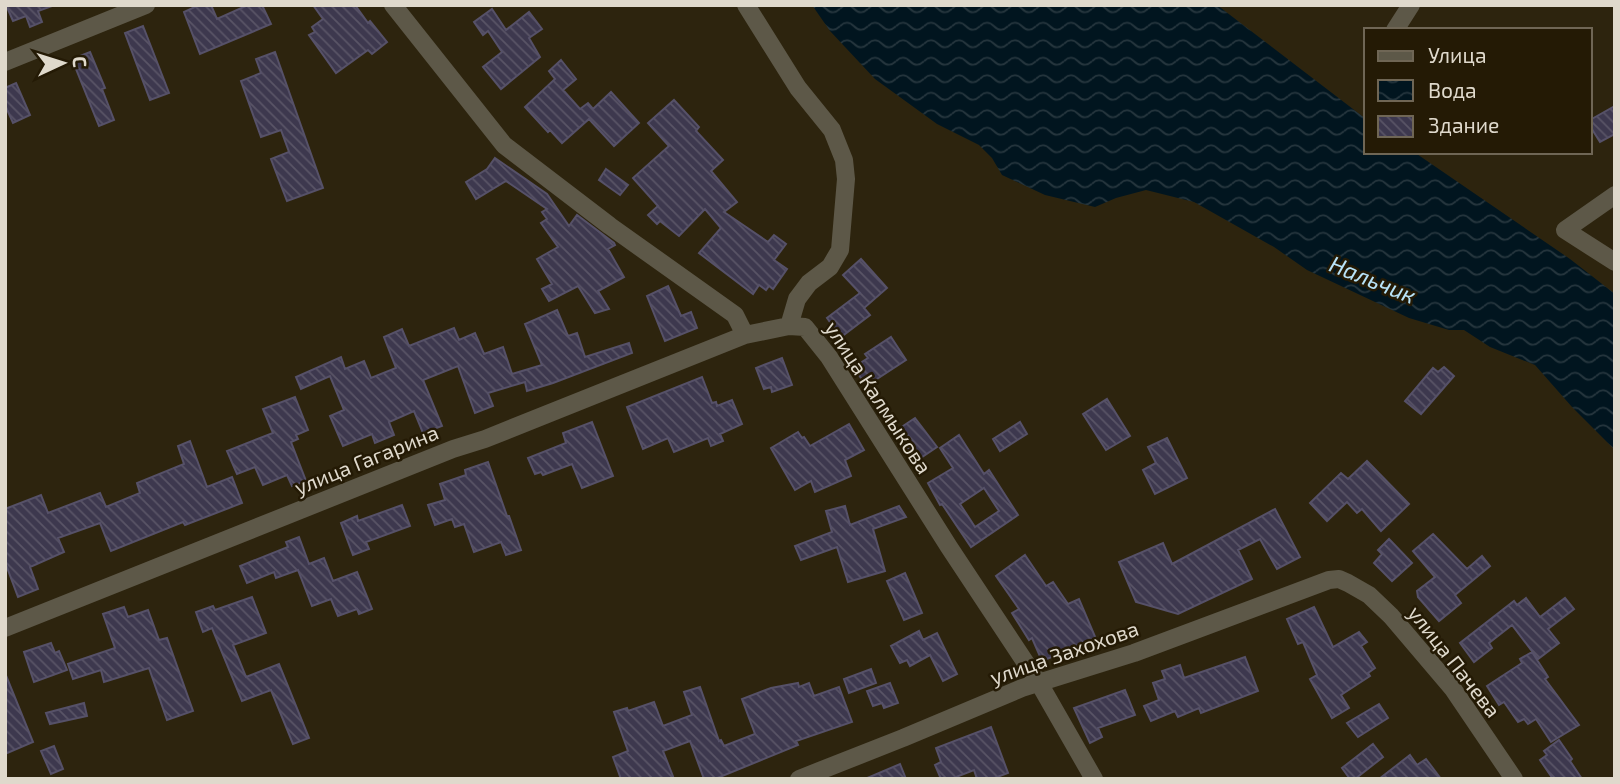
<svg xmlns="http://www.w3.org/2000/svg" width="1620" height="784" font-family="'Exo 2',sans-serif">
<defs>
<pattern id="water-waves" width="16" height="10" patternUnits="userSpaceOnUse" patternTransform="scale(1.75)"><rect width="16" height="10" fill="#01151f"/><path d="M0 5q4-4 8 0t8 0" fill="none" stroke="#26363e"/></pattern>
<pattern id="building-back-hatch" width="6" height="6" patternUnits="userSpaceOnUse" patternTransform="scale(1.75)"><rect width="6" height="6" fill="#3d384e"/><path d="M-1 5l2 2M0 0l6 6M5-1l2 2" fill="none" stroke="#595466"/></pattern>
</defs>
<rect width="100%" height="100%" fill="#2d240e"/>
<path fill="url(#water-waves)" d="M812 5H1217L1366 119V152H1414L1570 259 1615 294V450L1572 407 1535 365 1490 347 1464 330H1449L1409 318 1307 270 1274 247 1194 202 1146 190 1116 198 1095 207 1045 195 1002 175 992 158 979 145 937 124 875 79 830 31Z"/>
<path fill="url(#building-back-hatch)" stroke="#565168" stroke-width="2" fill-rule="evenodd" d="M6 5H52V6L38 11 42 22 30 27 26 16 13 21Z
M199 5H211L217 19 248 5H262L271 24 200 54 184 12Z
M313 5H355L368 23 370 21 387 42 372 54 368 50 336 73 309 35 315 32 312 27 323 19Z
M492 9 506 30 529 12 542 29 529 38 540 57 501 89 483 67 502 52 488 31 483 35 474 22Z
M143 26 169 93 150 100 125 33Z
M90 52 105 88 102 89 114 120 99 126 72 59Z
M275 52 323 188 287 201 271 159 289 152 281 130 261 137 241 81 261 73 256 59Z
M561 60 576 79 563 90 580 109 588 103 593 109 611 92 639 123 614 146 589 119 562 143 550 130 548 132 525 107 555 79 549 71Z
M16 83 30 115 13 123 5 105V88Z
M674 100 699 127 696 131 723 160 711 171 737 202 724 212 768 242 774 235 786 244 774 260 787 269 773 289 769 286 766 290 759 285 753 294 699 253 721 228 705 209 679 236 660 221 657 224 648 215 658 206 633 178 669 146 648 123Z
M1615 106V134L1600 142 1590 126V120Z
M495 158 547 194 569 226 577 215 614 243 615 245 608 249 624 277 598 291 609 309 595 313 578 286 549 301 542 289 552 284 537 259 558 247 541 223 547 219 542 212 547 209 506 181 476 199 466 182 487 169Z
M606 169 628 185 620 195 599 180Z
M861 259 887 288 864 308 870 315 841 337 827 318 860 293 843 275Z
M668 286 681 316 691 312 697 328 665 341 647 296Z
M557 310 568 336 577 333 585 357 629 343 632 353 553 383 527 391 525 382 488 393 493 406 475 413 458 366 423 380 442 426 423 433 414 411 389 422 394 435 375 443 372 434 343 446 330 416 344 410 330 376 301 389 296 377 341 357 345 369 364 361 371 378 396 368 384 337 402 329 409 346 454 328 459 340 475 333 484 354 503 347 512 374 542 365 525 324Z
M891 337 906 360 866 386 854 367 868 358 865 354Z
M782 358 792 385 772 392 771 387 764 389 756 368Z
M1444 367 1454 376 1421 414 1405 401 1433 368 1438 372Z
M702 377 712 403 716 402 717 406 732 400 742 424 720 434 723 441 711 446 708 438 674 452 668 438 643 449 627 407Z
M295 397 308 430 296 435 298 439 291 442 306 481 292 486 287 475 263 485 255 467 237 474 227 451 273 433 263 409Z
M1107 399 1130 436 1106 450 1083 414Z
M915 418 937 447 916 461 897 430Z
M592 422 613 476 582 488 572 464 543 475 541 472 535 474 528 458 566 443 563 433Z
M1020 422 1027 434 1000 451 993 439Z
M849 424 864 450 845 460 851 476 815 492 811 481 795 490 771 448 798 432 802 438 804 437 810 446Z
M959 435 984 474 989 470 1018 515 971 547 942 504 940 505 928 483 953 468 940 448ZM984 488 999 511 975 527 960 504Z
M1167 438 1187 478 1155 494 1143 470 1156 463 1148 447Z
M190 441 207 487 232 477 242 503 185 525 183 522 111 551 100 523 58 538 64 552 30 567 38 589 18 597 5 562V509L41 495 48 513 100 493 106 507 140 493 137 483 184 464 178 446Z
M1367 461 1409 504 1381 531 1362 509 1357 513 1347 502 1327 521 1310 503 1341 473 1348 479Z
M488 462 507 516H509L521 550 506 555 501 542 474 552 464 524 455 527 452 519 435 525 428 505 445 500 440 484 466 475 465 470Z
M402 505 410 526 366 542 369 549 353 555 341 523 357 516 358 521Z
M845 506 850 525 899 506 906 517 873 529 885 571 848 582 837 547 801 560 795 546 832 532 826 511Z
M1275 509 1300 557 1277 569 1260 539 1238 550 1252 579 1178 614 1136 602 1119 562 1163 543 1172 564Z
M1433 534 1467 569 1482 556 1490 566 1455 595 1461 603 1439 621 1418 597 1417 591 1435 577 1413 551Z
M299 537 309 564 324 558 333 581 357 572 372 609 359 614 357 609 338 616 331 599 312 606 298 570 276 578 274 572 247 583 240 566 288 547 286 542Z
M1389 539 1412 563 1392 581 1374 563 1382 554 1378 550Z
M1025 555 1046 586 1053 582 1068 604 1079 599 1096 639 1042 661 1032 638 1029 640 1012 613 1019 609 996 576Z
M905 573 922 613 904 620 887 581Z
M252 597 266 633 233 645 246 677 279 664 309 738 293 744 271 690 242 701 212 628 203 632 196 612 213 606 215 610Z
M1526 598 1540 617 1565 598 1574 609 1548 629 1559 643 1538 659 1512 625 1489 643 1492 648 1474 662 1460 643 1514 601 1517 605Z
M124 607 128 617 148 610 159 640 167 638 193 711 167 720 149 668 104 682 101 670 73 679 68 664 115 648 103 614Z
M1314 607 1333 647 1359 632 1367 642 1361 646 1375 668 1368 673 1370 676 1341 695 1349 708 1332 718 1310 679 1317 675 1303 642 1298 644 1287 619Z
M919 631 923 640 937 633 957 674 943 681 930 655 910 666 907 660 900 663 891 646Z
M51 643 55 653 59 651 67 670 34 682 24 652Z
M1532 652 1548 677 1545 679 1579 725 1551 742 1536 719 1528 724 1524 719 1518 722 1504 702 1499 705 1487 686 1522 663 1520 659Z
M1245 657 1258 691 1201 713 1199 708 1178 717 1175 711 1151 721 1144 706 1159 700 1153 683 1165 679 1162 671 1180 665 1184 678Z
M871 669 876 683 849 693 844 679Z
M5 673 33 742 5 754Z
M798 683 799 687 809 683 814 696 839 687 852 722 796 741 798 745 715 779H704L690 741 663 751 674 779H621L613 757 628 751 614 712 627 708 628 711 654 702 663 726 692 715 684 692 700 687 719 741 721 740 724 746 755 734 742 699 771 688Z
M890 683 898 703 884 708 882 703 873 706 867 691Z
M1125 690 1135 715 1098 728 1102 737 1090 743 1074 708Z
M84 703 87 716 50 724 46 713Z
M1379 704 1388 718 1358 737 1347 723Z
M991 727 1008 773 992 779H977L974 770 951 779H941L935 765 941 762 936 748Z
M1559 740 1572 759 1570 761 1582 779H1553L1540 760 1547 755 1544 751Z
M1373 744 1383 757 1355 779H1350L1342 768Z
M54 746 63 769 51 774 41 751Z
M1410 755 1417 765 1426 759 1441 779H1379Z
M900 764 906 779H865Z"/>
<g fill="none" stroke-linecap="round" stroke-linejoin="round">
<path stroke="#5d5848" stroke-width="18" d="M393 5 504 145 610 226 735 315 745 335
M746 5 798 88 832 130 844 160 846 179 840 250 830 267 809 283 797 299 789 326
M1395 30 1411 5
M5 62 146 5
M1615 195 1565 230 1615 262
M5 628 453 449 485 439 745 335 789 326 805 327 829 357 949 547 1039 683 1094 779
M799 779 903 738 1022 688 1134 653 1329 580 1339 579 1348 583 1369 595 1391 616 1453 689 1514 779"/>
</g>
<g text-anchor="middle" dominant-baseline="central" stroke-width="5" stroke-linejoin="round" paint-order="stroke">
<g font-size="21" fill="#dfd9cc" stroke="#241a05">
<text transform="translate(879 397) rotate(57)">улица Калмыкова</text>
<text transform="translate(366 459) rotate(-22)">улица Гагарина</text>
<text transform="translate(1064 652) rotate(-19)">улица Захохова</text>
<text transform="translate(1455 661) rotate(52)">улица Пачева</text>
</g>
<g font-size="23" font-style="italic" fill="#b8e3f8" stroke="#241a05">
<text transform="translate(1373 279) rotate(22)">Нальчик</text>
</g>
</g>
<rect width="1620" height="784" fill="none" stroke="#dfd9cc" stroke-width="14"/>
<rect x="1364" y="28" width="228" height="126" fill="#241a05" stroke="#6f6655" stroke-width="2"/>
<rect x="1378" y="51" width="35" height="10" fill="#5d5848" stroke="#6f6655" stroke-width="2"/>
<text x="1428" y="63" font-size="21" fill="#dfd9cc">Улица</text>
<rect x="1378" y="80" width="35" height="21" fill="url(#water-waves)" stroke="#6f6655" stroke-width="2"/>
<text x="1428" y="98" font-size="21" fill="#dfd9cc">Вода</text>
<rect x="1378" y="116" width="35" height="21" fill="url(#building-back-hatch)" stroke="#6f6655" stroke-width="2"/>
<text x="1428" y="133" font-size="21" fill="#dfd9cc">Здание</text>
<g transform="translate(63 63) rotate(86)" stroke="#241a05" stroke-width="5" paint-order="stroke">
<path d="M0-5L12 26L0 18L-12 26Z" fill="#dfd9cc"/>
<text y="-10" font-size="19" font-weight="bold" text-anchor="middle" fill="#dfd9cc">С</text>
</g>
</svg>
